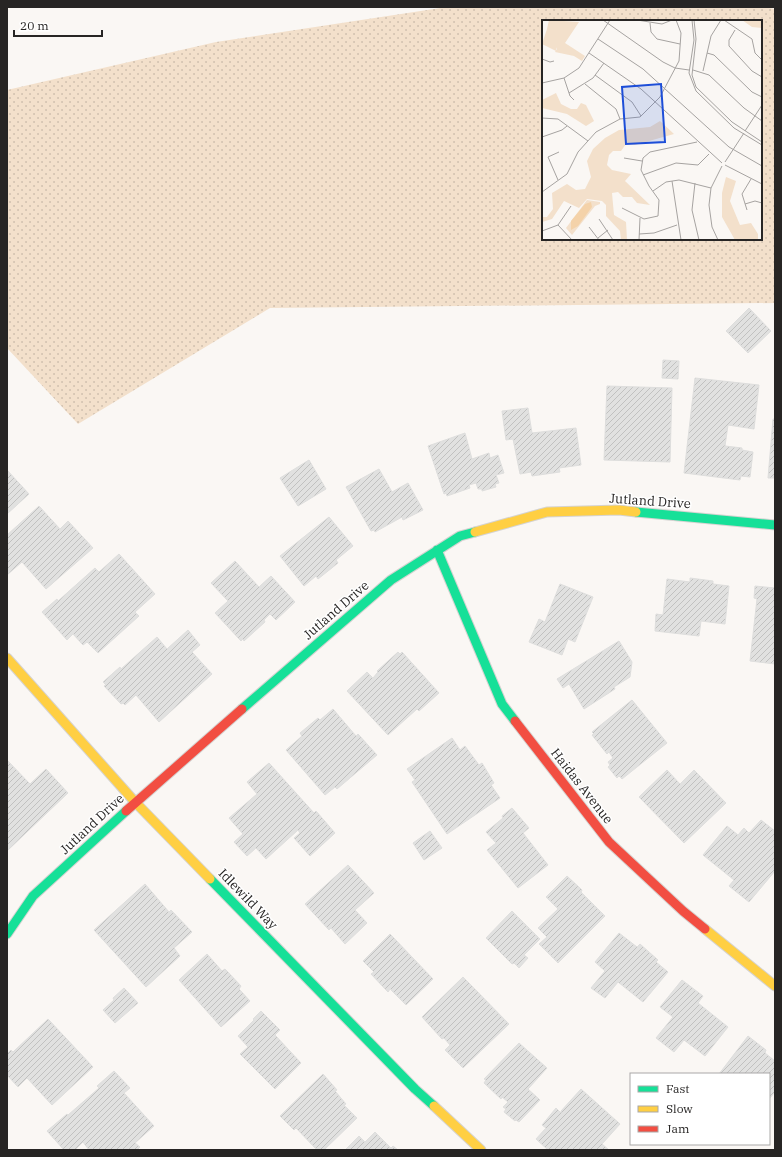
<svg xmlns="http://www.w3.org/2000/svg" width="782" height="1157" font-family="'IBM Plex Serif',serif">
<defs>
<pattern id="grass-dots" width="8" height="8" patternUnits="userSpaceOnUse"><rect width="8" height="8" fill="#f3e0cb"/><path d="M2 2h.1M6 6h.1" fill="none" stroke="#d0c0ae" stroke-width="1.8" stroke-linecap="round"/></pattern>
<pattern id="building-hatch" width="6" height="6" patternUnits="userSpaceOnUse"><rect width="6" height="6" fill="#e1e1e0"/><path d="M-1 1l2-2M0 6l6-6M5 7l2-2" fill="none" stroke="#c1c1c0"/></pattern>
</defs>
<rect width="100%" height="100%" fill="#faf7f4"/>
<path fill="url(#grass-dots)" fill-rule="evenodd" d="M447 7H765L775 9V303L270 308 78 424 7 348V90L216 42ZM543 21H761V239H543Z"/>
<path fill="url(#building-hatch)" stroke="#dededd" d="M749 308 771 331 748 353 726 331Z
M663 360 679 361 678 379 662 378Z
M695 378 759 385 754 429 728 425 725 446 742 448V450L753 452 750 477 741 476 740 480 684 473Z
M607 386 672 388 670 462 604 460Z
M528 408 532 433 576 428 581 465 559 468 560 472 532 476 531 472 520 474 513 439 506 440 502 411Z
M773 419H775V478H768Z
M465 433 472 459 489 453 490 458 498 455 504 473 496 475 499 483 495 484 496 487 482 491V489H478L476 483 469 485 470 488 447 496 446 493 444 494 428 446Z
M309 460 326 489 298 506 280 478Z
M379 469 392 492 408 483 423 510 403 520 402 517 375 532 374 530 371 531 346 487Z
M7 470 29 494 7 514Z
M39 506 60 529 68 521 93 548 46 589 22 562 7 575V535Z
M329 517 353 546 336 560 338 563 318 579 316 576 304 586 280 556Z
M119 554 155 594 135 612 139 616 98 653 87 642 83 645 73 634 67 640 42 612 57 599 58 601 95 568 99 572Z
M235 561 259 587 271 576 295 602 276 620 270 614 264 620 265 622 244 641 243 639 241 641 215 613 228 601 211 583Z
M690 578 713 581V584L729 586 725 624 701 621 699 636 655 631 656 614 663 615 667 579 690 582Z
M560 584 593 597 575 642 568 639 562 655 529 642 539 619 545 622Z
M755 586 775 588V664L750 661 757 599 754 598Z
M188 630 200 645 192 652 212 674 159 722 136 695 125 705 123 703 121 704 104 686 106 685 103 682 120 667 121 669 157 637 167 649Z
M619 641 632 662 630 677 614 687 615 689 584 709 569 684 563 688 557 679Z
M398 652 400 654 402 652 439 693 419 711 417 709 388 735 347 691 367 672 373 678 378 672 377 671Z
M632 700 667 743 622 779 619 776 617 778 608 767 610 765 608 762 613 758 609 752 607 754 592 735 594 734 592 732Z
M333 709 356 736 358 734 377 755 337 789 335 787 325 795 286 750 302 736 300 733 318 718 320 720Z
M452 738 460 750 465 746 479 765 482 763 494 783 491 785 500 798 447 834 412 782 415 780 407 769Z
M7 760 30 784 46 769 68 793 7 851Z
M269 763 314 813 316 811 335 833 310 856 294 838 300 833 298 830 266 859 256 848 247 856 234 842 243 834 229 818 257 794 247 782Z
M667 770 680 784 694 770 726 803 684 843 639 797Z
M512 808 529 828 523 833 548 865 518 888 487 850 496 843 486 832 503 818 502 816Z
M761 820 775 831V871L749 902 729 886 734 880 703 855 727 826 738 835 744 828 749 833Z
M430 831 442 848 424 860 413 843Z
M348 865 374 893 355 910 367 923 345 944 331 928 329 930 305 904Z
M567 876 582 890 581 892 605 916 558 963 539 944 547 937 538 928 558 909 546 897Z
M145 884 169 912 171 910 192 932 174 948 180 956 146 987 94 930Z
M512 911 540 939 524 955 528 958 519 968 514 963 512 964 486 938Z
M619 933 637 947 640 944 658 960 656 962 668 972 643 1002 618 982 605 998 591 988 605 971 595 962Z
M390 934 433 979 406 1005 390 989 388 992 371 974 374 972 363 961Z
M207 954 222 971 225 969 241 986 239 989 250 1001 221 1027 179 980Z
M463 977 509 1024 463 1068 445 1050 450 1045 444 1038 442 1039 422 1017Z
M682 980 703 996 698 1003 728 1027 705 1056 684 1040 674 1052 656 1038 673 1017 660 1007Z
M124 988 138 1003 115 1023 103 1010 114 1000 113 998Z
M261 1011 280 1030 275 1035 301 1063 275 1089 240 1054 248 1047 238 1036 254 1020 253 1019Z
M48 1019 93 1067 52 1105 27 1078 18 1087 7 1075V1054L11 1050 13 1052Z
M748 1036 766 1050 765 1053 775 1061V1092L769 1099V1074H719Z
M519 1043 547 1068 528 1089 540 1100 519 1122 516 1120 515 1121 504 1112 506 1109 503 1107 508 1102 502 1097 501 1099 484 1083 486 1080 484 1079Z
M114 1071 130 1088 124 1093 154 1126 135 1143 140 1147 137 1150H89L83 1142 75 1150H64L47 1131 67 1114 68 1115 99 1088 97 1086Z
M323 1074 337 1090 335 1091 346 1104 344 1105 357 1118 324 1150H317L296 1128 294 1130 280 1116Z
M581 1089 620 1124 602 1144 609 1150H548L536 1139 546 1128 542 1125 556 1108 561 1113V1111Z
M375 1132 391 1148 393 1146 398 1150H345L359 1136 365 1142Z"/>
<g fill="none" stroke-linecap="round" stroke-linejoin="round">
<g stroke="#d5d3d1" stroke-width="11">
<path id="fast" d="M636 512 775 525
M437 550 502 704 515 721
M242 709 391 580 460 536 475 532
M210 879 415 1089 434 1106
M7 934 33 896 126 811"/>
</g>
<g stroke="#d5d3d1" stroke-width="11">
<path id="slow" d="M475 532 547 512 619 510 636 512
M7 658 135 802 210 879
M705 929 775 986
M434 1106 481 1150"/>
</g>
<g stroke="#d5d3d1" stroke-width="11">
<path id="jam" d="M515 721 609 842 683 911 705 929
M126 811 242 709"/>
</g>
<use href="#fast" stroke="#16e098" stroke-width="9"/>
<use href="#slow" stroke="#ffcf43" stroke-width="9"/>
<use href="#jam" stroke="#f24e42" stroke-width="9"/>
</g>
<g text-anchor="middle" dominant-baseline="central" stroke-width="3" stroke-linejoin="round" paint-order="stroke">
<g font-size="13" fill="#272524" stroke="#fff">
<text transform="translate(650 501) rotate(4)">Jutland Drive</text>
<text transform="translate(336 610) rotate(-41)">Jutland Drive</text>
<text transform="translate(582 786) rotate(52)">Haidas Avenue</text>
<text transform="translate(92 824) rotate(-43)">Jutland Drive</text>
<text transform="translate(248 899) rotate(46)">Idlewild Way</text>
</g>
</g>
<g transform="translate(542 20)">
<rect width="220" height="220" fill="#faf7f4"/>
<path d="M7 0 37 2 23 23 43 36 40 41 32 36 13 32 15 29 5 9ZM200 0H220V8L210 7ZM14 73 19 84 29 89H35L39 83 44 85 52 101 44 106 25 94 0 88V80ZM118 101 132 114 93 125 84 124 79 131H71L67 135 65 145 70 150 89 154 83 161 108 185 95 183 90 177H81L76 172 70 173 72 195 84 202 85 220H79L78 211 64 196V185L60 181 45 179 37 188 22 181 10 199 0 202V197H5L11 189 10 173 25 164 34 170 43 169 49 157 45 141 51 129 63 118 77 110 108 107ZM184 157 194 161 188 181 198 205 209 203 216 214V220H193L180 197V173Z" fill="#f3e0cb"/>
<path d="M5 9 17 15 14 31 0 24ZM45 180 58 182V184L53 186 30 215 24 208Z" fill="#f3e0cb"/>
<path d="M49 182 50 187 36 206 29 210V201L43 184Z" fill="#f4d2a9"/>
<path fill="none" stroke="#a6a3a1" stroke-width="1" d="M61 0 121 42 133 48 147 50M95 0 120 4 130 0M150 0 152 20 147 53 154 71 192 108 220 125M152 0 154 19 150 55 154 67 190 102 220 122M182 0 210 19 213 33 220 40M108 3 109 12 115 19 138 24M193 10 187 20V26L210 51 220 57M56 19 101 49 187 127 220 146M47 33 99 69 180 143M165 33 172 35 210 72 220 77M0 39 8 42 12 41M151 50 167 55 202 88 220 101M161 51 169 16 179 0M53 55 90 82 99 96M22 58 28 76 32 80M0 63 22 58 37 48 68 0M43 64 74 89 78 99M27 73 51 58 62 43M0 98 16 99 46 121M203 111 220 85M0 117 20 110 25 106M82 138 100 141M183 142 202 113M183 145 220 164M101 155 134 143 156 145 167 134M16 160 6 137 17 132M130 161 139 220M153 163 150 190 157 220M111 171 124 162 137 160 169 168M0 172 25 154 36 132 54 112 78 99 98 97 118 77 137 41 139 13 134 0M203 184 213 181 220 183M80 188 102 199 116 196 117 180 107 166 99 150 101 138 108 132 155 122M205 190 200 174 209 159M57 199 71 220M16 205 30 220M47 207 57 220M0 211 16 205 29 186M97 214 112 213 135 205M56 218 66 210M97 220 98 198M176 220 170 207 167 185 169 168 180 146"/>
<path fill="#1d4ed8" fill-opacity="0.15" stroke="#1d4ed8" stroke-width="2" d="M119 64 123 122 84 124 80 67Z"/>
<rect width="220" height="220" fill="none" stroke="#272524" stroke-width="2"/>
</g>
<rect width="782" height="1157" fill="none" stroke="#272524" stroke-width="16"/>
<rect x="630" y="1073" width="140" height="72" fill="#ffffff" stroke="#a9a8a7"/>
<rect x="638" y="1086" width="20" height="6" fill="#16e098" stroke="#a9a8a7"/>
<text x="666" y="1093" font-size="12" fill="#272524">Fast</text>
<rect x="638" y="1106" width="20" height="6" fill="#ffcf43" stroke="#a9a8a7"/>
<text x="666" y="1113" font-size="12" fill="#272524">Slow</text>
<rect x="638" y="1126" width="20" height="6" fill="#f24e42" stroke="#a9a8a7"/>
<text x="666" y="1133" font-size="12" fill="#272524">Jam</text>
<path d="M14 30v6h88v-6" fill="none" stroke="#272524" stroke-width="2"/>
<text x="20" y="30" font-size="12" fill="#272524" stroke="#ffffff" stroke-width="3" paint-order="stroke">20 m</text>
</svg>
